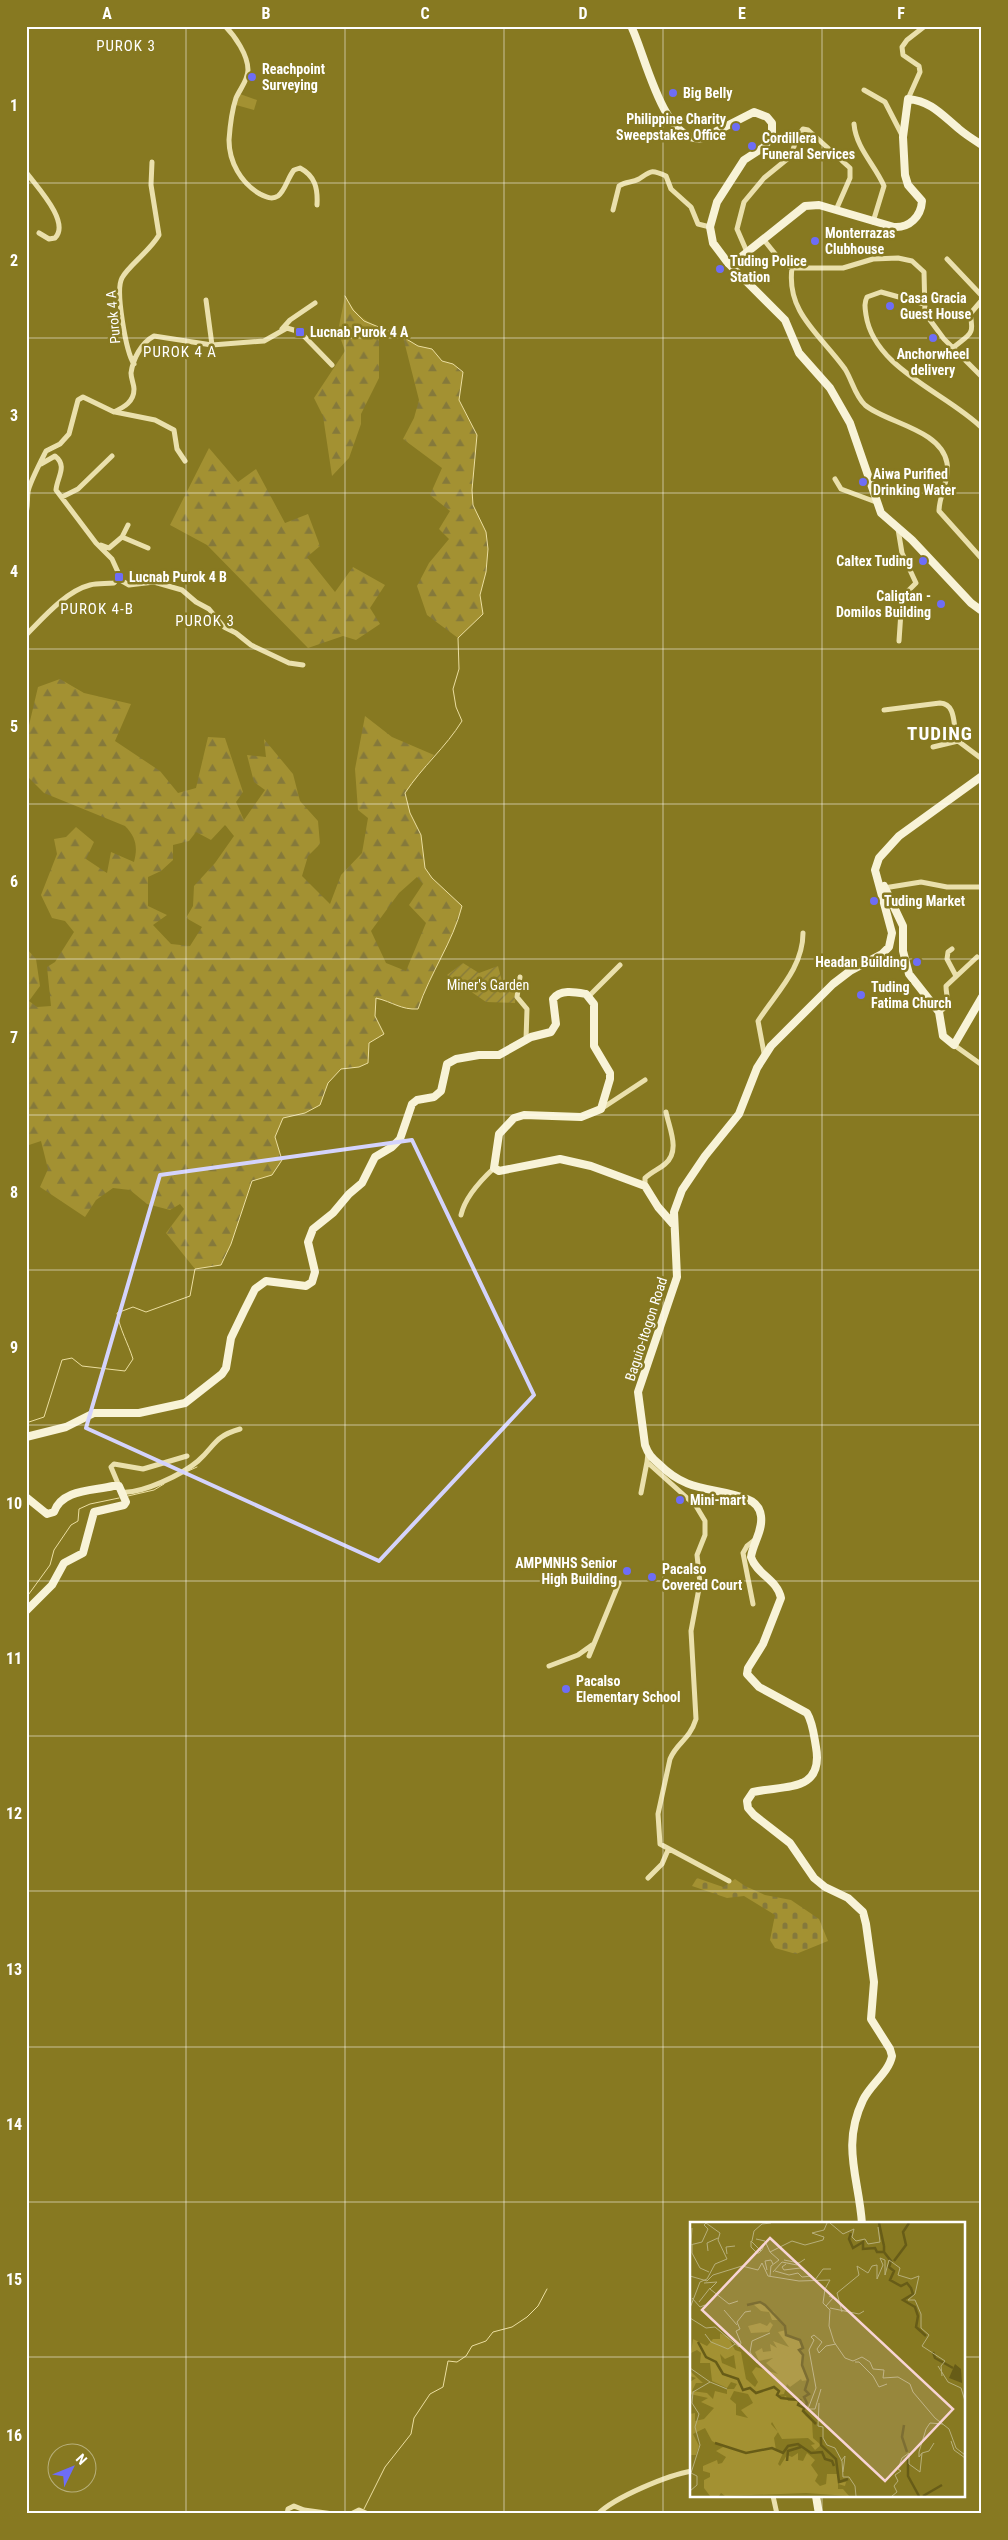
<svg xmlns="http://www.w3.org/2000/svg" width="1008" height="2540" font-family="'Roboto Condensed',sans-serif">
<defs>
<pattern id="forest-firs" width="22" height="20" patternUnits="userSpaceOnUse" patternTransform="scale(1.25)"><rect width="22" height="20" fill="#a39132"/><path d="M5 1l3.5 6h-7zM16 11l3.5 6h-7z" fill="#85793b"/></pattern>
<pattern id="cemetery-stones" width="16" height="16" patternUnits="userSpaceOnUse" patternTransform="scale(1.25)"><rect width="16" height="16" fill="#a39132"/><path d="M2 7V4a2 2 0 0 1 4 0v3zM10 15v-3a2 2 0 0 1 4 0v3z" fill="#85793b"/></pattern>
<pattern id="garden-furrows" width="10" height="10" patternUnits="userSpaceOnUse" patternTransform="scale(1.25)"><rect width="10" height="10" fill="#a39132"/><path d="M-1 1l2-2M0 10L10 0M9 11l2-2" fill="none" stroke="#85793b"/></pattern>
</defs>
<rect width="100%" height="100%" fill="#877921"/>
<path fill="url(#forest-firs)" fill-rule="evenodd" d="M345 296C354 312 362 320 379 327V378L361 414V424L349 458 332 476 323 416 314 398 345 351 338 331Z
M403 337 418 346 432 349 442 361 453 364 463 372 459 400 477 435 472 490 473 505 486 532 488 549 486 572 480 595 483 614 458 638 427 615 417 586 429 563 449 539 439 529 450 511 430 495 442 468 403 439 414 418 419 400Z
M209 448 238 482 256 469 285 523 308 514 320 546 307 557 335 592 353 567 385 585 370 608 380 624 356 640 343 636 308 648 207 545 170 525Z
M60 679 84 693 131 704 115 741 160 771 178 793 196 788 208 737 225 738 243 792 236 802 244 820 265 790 254 782 247 755 266 757 264 739 293 774 300 801 318 821 320 844 308 856 302 876 330 904 341 875 362 853 368 818 358 810 355 769 365 716 392 737 434 755 405 793 410 813 421 835 425 868 432 878 462 906C453 942 430 973 418 1009 400 1010 394 1001 376 999L375 1016 384 1034 369 1043 368 1063 359 1067 341 1069 328 1083 320 1105 305 1113 283 1118 275 1137 282 1160 272 1175 252 1181 231 1244 221 1265 195 1269 166 1233 184 1209 180 1204 170 1210 147 1204 130 1190 113 1188 96 1200 85 1217 40 1187 48 1169 41 1141 26 1146V948L36 959 40 986 29 1001 37 1007 51 1006 47 967 55 962 74 932 65 921 52 918 41 895 57 854 54 839 66 837 76 827 94 842 86 859 107 873 111 852 134 862C138 847 136 837 125 826L44 793 26 775V738L38 687ZM225 825 234 836 215 863 194 886 193 906 186 918 202 927 190 946 171 944 153 925 167 915 148 906V877L161 871 173 860V845L189 841 196 832 211 840ZM417 877 423 884 409 905 426 923 406 971 386 963 371 931 399 893Z"/>
<path fill="url(#cemetery-stones)" d="M697 1878 723 1887 735 1879 745 1886 765 1895 791 1900 819 1919 828 1941 796 1954 775 1948 770 1940 775 1915 744 1896 727 1898 692 1886Z"/>
<path fill="url(#garden-furrows)" d="M463 963 479 973 498 966 503 985 516 988 515 1003 486 1002 447 975Z"/>
<path fill="#a39132" d="M240 94 257 100 254 110 236 105Z"/>
<g fill="none" stroke-linecap="round" stroke-linejoin="round">
<path stroke="#ebdea0" stroke-width="1" d="M26 1423 44 1417 62 1360 72 1358 82 1366 125 1371 133 1359C128 1343 120 1330 117 1313L133 1307 146 1312 190 1296 195 1269 221 1265 231 1244 252 1181 272 1175 282 1160 275 1137 283 1118 305 1113 320 1105 328 1083 341 1069 359 1067 368 1063 369 1043 384 1034 375 1016 376 998C393 1002 401 1010 418 1009 430 973 453 942 462 906L432 878 425 868 421 835 410 813 405 793C422 767 446 747 462 721L456 707 453 689 459 669 458 638 483 614 480 595 486 572 488 549 486 532 473 505 472 490 477 435 459 400 463 372 453 364 442 361 432 349 418 346 403 337 364 321 353 310 345 296
M184 1473 197 1467
M128 1496 154 1490 164 1484
M26 1598 50 1565 54 1550 71 1525 78 1521 79 1509 90 1504 119 1498
M364 2509 385 2467 411 2434 414 2418 430 2394 443 2387 448 2361 457 2362 466 2356 472 2346 486 2341 493 2332 512 2327 527 2317 538 2306 547 2289"/>
<path stroke="#eae0ac" stroke-width="5" d="M225 26C235 36 248 55 248 70 248 80 240 89 236 98 232 110 230 126 229 140 229 162 241 183 260 194 266 197 272 200 278 196 285 191 288 177 294 170L300 168C315 176 318 188 317 205
M858 26H874
M864 90 885 102 903 137
M908 99 920 72 919 66 903 55 902 47 907 40 925 26
M854 124C856 148 875 165 884 186L873 222
M26 172C36 186 71 222 55 238L49 239 39 233
M613 210 619 186C626 181 632 183 639 179 651 171 651 169 666 176L671 189 691 207 698 224 710 227
M764 240 780 260 792 268H843L873 259 898 258 912 261 924 272 925 313 930 320 944 339 982 377
M747 252 737 229 744 202 764 178 791 156 797 137 803 129 808 130 850 168V178L836 210
M947 259 982 296
M792 268C786 313 821 335 845 369 852 380 855 396 865 405 886 423 941 429 947 463 950 479 939 495 939 511L982 559
M206 300 212 345
M924 304 881 292 867 297C864 303 865 308 866 315 874 369 947 393 982 428
M282 329 290 320 315 303
M953 348C969 334 975 336 970 314L982 300
M134 364C126 352 115 290 122 278 128 266 150 251 159 235L151 185 152 162
M115 412 155 420 174 430 177 449 185 461
M41 464 55 456C68 466 57 477 56 490L96 543 112 559 122 581 129 585 154 582 182 590 196 602 209 609 224 627 236 633 251 645 289 663 303 665
M835 479 841 489 876 502
M62 497 78 489 112 456
M26 513C28 506 27 499 28 492 29 484 42 459 46 451L60 444 69 434 78 400 83 397 114 412C124 407 134 402 134 389 134 384 131 379 131 373 133 359 141 343 154 336L212 345 264 341 287 328 300 332 332 365
M898 529 902 553 916 583 902 597 899 641
M122 537 128 525
M101 545 109 548 122 537 148 548
M26 635C43 618 66 591 90 585 98 583 106 584 114 583L119 577
M884 710 940 703C958 704 952 729 958 741L982 759
M933 747 958 741
M884 888 921 882 947 887H982
M952 949 948 952 947 959 956 976
M520 977 517 997 527 1009 526 1040
M589 996 620 965
M939 1012C952 1005 946 997 946 986L977 957
M954 1045 982 1065
M764 1053 758 1021C776 993 803 968 803 933
M601 1109 645 1080
M645 1186V1178C651 1172 659 1169 665 1164 681 1151 669 1128 666 1112
M461 1215C465 1197 480 1181 494 1168
M648 1453 647 1462 696 1506 705 1521V1535L697 1555 700 1583 691 1631 696 1719C689 1741 677 1742 670 1759L658 1814 660 1844 729 1881
M119 1486 111 1467 114 1464 143 1469 187 1456
M122 1492C142 1494 183 1474 198 1461 216 1445 213 1437 240 1429
M641 1493 647 1462
M753 1604 743 1553 747 1546 756 1539
M589 1656 619 1583
M549 1666 578 1655 592 1645
M648 1878 662 1864 668 1850
M773 2496 777 2514
M287 2514 288 2509 294 2506 304 2510 333 2514
M351 2514 359 2510 368 2514
M598 2514C615 2497 668 2475 692 2471"/>
<path stroke="#f8f3d7" stroke-width="8" d="M631 26C645 53 663 145 703 138L754 112 767 117 772 123V136L764 147 744 160 717 202 710 227 713 243 728 263 785 320 799 353 830 388 850 423 881 513 912 540 971 603 982 611
M728 263 736 261 805 206 819 205 894 227C909 228 921 217 922 201L908 185 905 175 903 137 908 99C931 101 942 115 959 129 966 135 974 140 982 145
M884 886 903 926V951L909 974 939 1012 943 1036 954 1045 982 997
M26 1437 66 1427 94 1413H139L185 1403 222 1374 226 1368 231 1338 244 1311 255 1289 266 1281 306 1286 312 1282 315 1272 308 1242 313 1229 333 1213 349 1194 362 1183 375 1157 392 1147 400 1139 412 1104 417 1100 434 1097 441 1091 447 1064 456 1059 479 1055H499L531 1037 551 1032 556 1024 553 999C560 989 575 992 586 994L594 1004V1046L610 1073V1079L601 1109 581 1117 524 1115 514 1118 499 1134 494 1168 499 1171 560 1159 591 1166 645 1186 658 1207 673 1224
M26 1497 47 1514 54 1512C62 1489 93 1491 113 1486H119L126 1502 124 1505 94 1512 83 1553 64 1563 52 1585 26 1611
M862 2224C859 2178 841 2146 863 2100 870 2085 889 2072 892 2056L890 2049 871 2019 874 1982 866 1924 863 1912 848 1898 825 1887 814 1878 790 1843 754 1815 748 1808 747 1801 753 1792C784 1785 824 1793 816 1747 814 1736 813 1723 807 1713L759 1687 747 1674 748 1668 763 1644 781 1598C777 1579 757 1575 751 1557 753 1543 763 1531 761 1516 760 1508 755 1502 747 1499 713 1486 689 1494 659 1464 652 1458 648 1454 645 1445L638 1392 677 1277 674 1212 682 1190 705 1156 739 1114 757 1068 771 1046 833 984 850 971 882 954 889 947 892 933 875 870 879 858 899 836 982 776
M816 2496 819 2514"/>
</g>
<path fill="none" stroke="#d4d3fc" stroke-width="4" stroke-linejoin="round" d="M412 1140 534 1395 379 1561 86 1428 160 1175Z"/>
<path fill="none" stroke="#fff" stroke-width="1" stroke-opacity="0.55" d="M186 26V2514M345 26V2514M504 26V2514M663 26V2514M822 26V2224M26 183H982M26 338H982M26 493H982M26 649H982M26 804H982M26 959H982M26 1115H982M26 1270H982M26 1425H982M26 1581H982M26 1736H982M26 1891H982M26 2047H982M26 2202H982M26 2357H692M964 2357H982M822 2496V2514"/>
<g fill="#6e6df6" stroke="#877921" stroke-width="2">
<circle cx="252" cy="77" r="5"/>
<circle cx="673" cy="93" r="5"/>
<circle cx="736" cy="127" r="5"/>
<circle cx="752" cy="146" r="5"/>
<circle cx="815" cy="241" r="5"/>
<circle cx="720" cy="269" r="5"/>
<circle cx="890" cy="306" r="5"/>
<rect x="295" y="327" width="10" height="10" rx="2.5"/>
<circle cx="933" cy="338" r="5"/>
<circle cx="863" cy="482" r="5"/>
<circle cx="923" cy="561" r="5"/>
<rect x="114" y="572" width="10" height="10" rx="2.5"/>
<circle cx="941" cy="604" r="5"/>
<circle cx="874" cy="901" r="5"/>
<circle cx="917" cy="962" r="5"/>
<circle cx="861" cy="995" r="5"/>
<circle cx="680" cy="1500" r="5"/>
<circle cx="627" cy="1571" r="5"/>
<circle cx="652" cy="1577" r="5"/>
<circle cx="566" cy="1689" r="5"/>
</g>
<g text-anchor="middle" dominant-baseline="central" stroke-width="5" stroke-linejoin="round" paint-order="stroke">
<g font-size="14" font-weight="bold" fill="#fff" stroke="#877921" text-anchor="start">
<text x="262" y="69">Reachpoint<tspan x="262" dy="16">Surveying</tspan></text>
<text x="683" y="93">Big Belly</text>
<text x="726" y="119" text-anchor="end">Philippine Charity<tspan x="726" dy="16">Sweepstakes Office</tspan></text>
<text x="762" y="138">Cordillera<tspan x="762" dy="16">Funeral Services</tspan></text>
<text x="825" y="233">Monterrazas<tspan x="825" dy="16">Clubhouse</tspan></text>
<text x="730" y="261">Tuding Police<tspan x="730" dy="16">Station</tspan></text>
<text x="900" y="298">Casa Gracia<tspan x="900" dy="16">Guest House</tspan></text>
<text x="310" y="332">Lucnab Purok 4 A</text>
<text x="933" y="354" text-anchor="middle">Anchorwheel<tspan x="933" dy="16">delivery</tspan></text>
<text x="873" y="474">Aiwa Purified<tspan x="873" dy="16">Drinking Water</tspan></text>
<text x="913" y="561" text-anchor="end">Caltex Tuding</text>
<text x="129" y="577">Lucnab Purok 4 B</text>
<text x="931" y="596" text-anchor="end">Caligtan -<tspan x="931" dy="16">Domilos Building</tspan></text>
<text x="884" y="901">Tuding Market</text>
<text x="907" y="962" text-anchor="end">Headan Building</text>
<text x="871" y="987">Tuding<tspan x="871" dy="16">Fatima Church</tspan></text>
<text x="690" y="1500">Mini-mart</text>
<text x="617" y="1563" text-anchor="end">AMPMNHS Senior<tspan x="617" dy="16">High Building</tspan></text>
<text x="662" y="1569">Pacalso<tspan x="662" dy="16">Covered Court</tspan></text>
<text x="576" y="1681">Pacalso<tspan x="576" dy="16">Elementary School</tspan></text>
</g>
<g font-size="14" fill="#fff" stroke="#877921">
<text transform="translate(113 317) rotate(-95)">Purok 4 A</text>
<text transform="translate(646 1329) rotate(-72)">Baguio-Itogon Road</text>
</g>
<g font-size="14" fill="#fff" stroke="#877921">
<text x="488" y="985">Miner's Garden</text>
</g>
<g font-size="15" letter-spacing="1" fill="#fff" stroke="#877921">
<text x="126" y="46">PUROK 3</text>
<text x="180" y="352">PUROK 4 A</text>
<text x="97" y="609">PUROK 4-B</text>
<text x="205" y="621">PUROK 3</text>
</g>
<g font-size="19" font-weight="bold" letter-spacing="1" fill="#fff" stroke="#877921">
<text x="940" y="733">TUDING</text>
</g>
</g>
<g transform="translate(690 2222)">
<rect width="275" height="275" fill="#877921"/>
<path d="M70 80 84 90 89 98H82L79 90 71 89 63 82ZM80 100 83 103 79 110 61 111 58 104 70 101 77 104ZM96 108 97 113 110 118 113 126 109 129 113 133 112 143 118 158 112 159 111 157 100 165 97 162 94 172 87 173 91 176 96 174 98 179H106L114 186 115 193 122 199 123 216 131 223 125 228 121 223 125 222 118 216 92 217 82 200 81 202 88 210 84 216 86 228 93 231 88 242 90 244 97 233 102 235 108 231V238L113 239 117 231 125 238 121 243 128 253 125 259 130 264 136 262 137 252H147L149 261 156 260 155 264 148 262V267H153L159 274 116 271 35 274 31 271 29 274H20L14 266V258L20 255V251L13 249V244L27 238 28 242 32 241 36 235 26 229 33 225 22 219 15 206 3 212 9 224 6 233H0V192L5 191V199L14 197 24 186 11 180 18 176 0 172V160L6 156 0 154V149L13 161H6L2 169 17 171 23 177 25 169 37 172V167H44L47 162 41 160 37 166 22 159 20 141H10L11 131 7 128 1 131 3 117 17 124 23 117H30V111L38 115 45 128 51 130 56 157 65 165 68 160 62 150 66 145 88 152 76 141 83 136 69 139 65 130 72 126 73 130 81 129 80 122 87 126 83 119 99 125 88 110ZM30 132 35 137 44 133 46 147 32 141ZM44 169 58 172 63 181 51 188 58 196 46 193V182L40 177Z" fill="#a39132" fill-rule="evenodd"/>
<path d="M265 142 271 147 272 161 259 156Z" fill="#675c17"/>
<path fill="none" stroke="#675c17" stroke-width="2.5" d="M189 1 194 24M161 11 159 17 163 26 173 20V27L185 26 187 30H194M194 24V30L201 39 199 45 204 49 200 58 211 64 217 61 221 66 223 72 213 78 225 85 228 94 226 105 236 114M204 39 216 23 213 10 219 1M57 83 70 80 75 83 95 104 96 113 110 118 113 126 109 128 113 133 112 143 118 158 115 168 119 172 114 175 117 181 113 189 126 202M8 120 16 135 26 140 33 152 48 157 53 168 60 166 66 171 84 165 89 169 87 173 91 176 110 178 108 183 114 186M243 130 245 136 263 146M214 203 212 215 217 230M131 215V223L146 237 149 260 158 257M25 221 56 231 82 226 93 231 98 224 108 222 121 231 132 230 135 237 142 239 144 244M218 234V254L229 274M97 239 98 229 111 225M233 274 252 263"/>
<path fill="none" stroke="#b7af7a" stroke-width="1" d="M140 1 153 12 164 7 162 15 166 19 175 17 178 22 190 20 188 5M66 17 75 19 80 30M62 19 64 9 72 2 81 1M1 22 2 6M0 23 12 20 18 7 14 3 16 1M2 23V31L10 46 19 50M18 29 17 21 28 16M71 29 61 19V25L67 31H69L72 28 75 21M37 32 36 25 45 24M94 38 109 41 115 37M77 48 75 39 81 38 83 42M85 49 99 53 108 51 112 55 122 54 110 46 94 48 92 45 96 42M83 50 92 40 107 43M0 54 17 59 23 53 52 44 68 48 72 41 78 54 109 59 140 58 135 67 133 81 140 88 139 104 144 120 155 136 163 139 172 135 180 140 183 147 194 148 193 156 208 155 220 162 223 170 245 196 259 207 266 226 275 233M80 54 81 44 89 38 80 30 102 19 115 23 133 18 134 15 122 11 134 8 137 1M125 58 133 47H141M14 61 27 60 20 67 39 82 48 79M2 76 10 85 15 83M9 80 20 66M136 84 143 76 139 74M0 86 10 60 17 57 25 42 37 37 28 18 30 11 16 1M140 86 169 92 174 89M34 88 47 103M152 90 147 71 169 53 167 44 178 51 182 44 187 43V57L193 43 190 36 195 38V53L199 38 210 46 208 53 221 57 229 54 225 72 218 78H225L231 92V106L239 113 232 124 255 139 251 144 252 154M0 96 16 106 25 105 49 125 51 121 46 109 50 107 47 100 55 90 61 89M15 112 21 120 38 127 45 122M62 119 60 130 67 141M62 119 80 111M165 140H169L183 154 189 165 197 162M248 144 258 160 271 166 275 179M0 146 20 160 3 170 2 181 9 192 5 205 10 223 1 251 7 254V263L0 269M20 160 37 167M131 167 125 187H118L126 166 119 128 124 118 121 115 124 113 132 120 127 127 129 131 136 124 146 122M129 181 128 204 133 205V216L137 223 145 226 152 239 153 255H159L165 264 166 274M261 219 264 228 275 236M232 231 239 229 244 221M151 239 155 234 153 250M202 274 207 270 204 264 208 259 205 253 211 249 208 247 212 236 219 231V242L230 250 232 231 229 235V230L236 207 240 201 253 202"/>
<path fill="#f7d4d4" fill-opacity="0.15" stroke="#f7d4d4" stroke-width="2.5" d="M80 16 263 187 195 259 12 88Z"/>
<rect width="275" height="275" fill="none" stroke="#fff" stroke-width="2.5"/>
</g>
<rect width="1008" height="2540" fill="none" stroke="#877921" stroke-width="55"/>
<g transform="translate(72 2468) rotate(47)"><circle r="24" fill="#877921" stroke="#b7af7a"/>
<path d="M0-4L9 19L0 12L-9 19Z" fill="#6e6df6"/>
<text y="-8" font-size="14" font-weight="bold" text-anchor="middle" fill="#ffffff">N</text>
</g>
<rect x="28" y="28" width="952" height="2484" fill="none" stroke="#fff" stroke-width="2"/>
<g font-size="16" text-anchor="middle" font-weight="bold" fill="#fff">
<text x="107" y="19">A</text>
<text x="266" y="19">B</text>
<text x="425" y="19">C</text>
<text x="583" y="19">D</text>
<text x="742" y="19">E</text>
<text x="901" y="19">F</text>
<text x="14" y="111">1</text>
<text x="14" y="266">2</text>
<text x="14" y="421">3</text>
<text x="14" y="577">4</text>
<text x="14" y="732">5</text>
<text x="14" y="887">6</text>
<text x="14" y="1043">7</text>
<text x="14" y="1198">8</text>
<text x="14" y="1353">9</text>
<text x="14" y="1509">10</text>
<text x="14" y="1664">11</text>
<text x="14" y="1819">12</text>
<text x="14" y="1975">13</text>
<text x="14" y="2130">14</text>
<text x="14" y="2285">15</text>
<text x="14" y="2441">16</text>
</g>
</svg>
